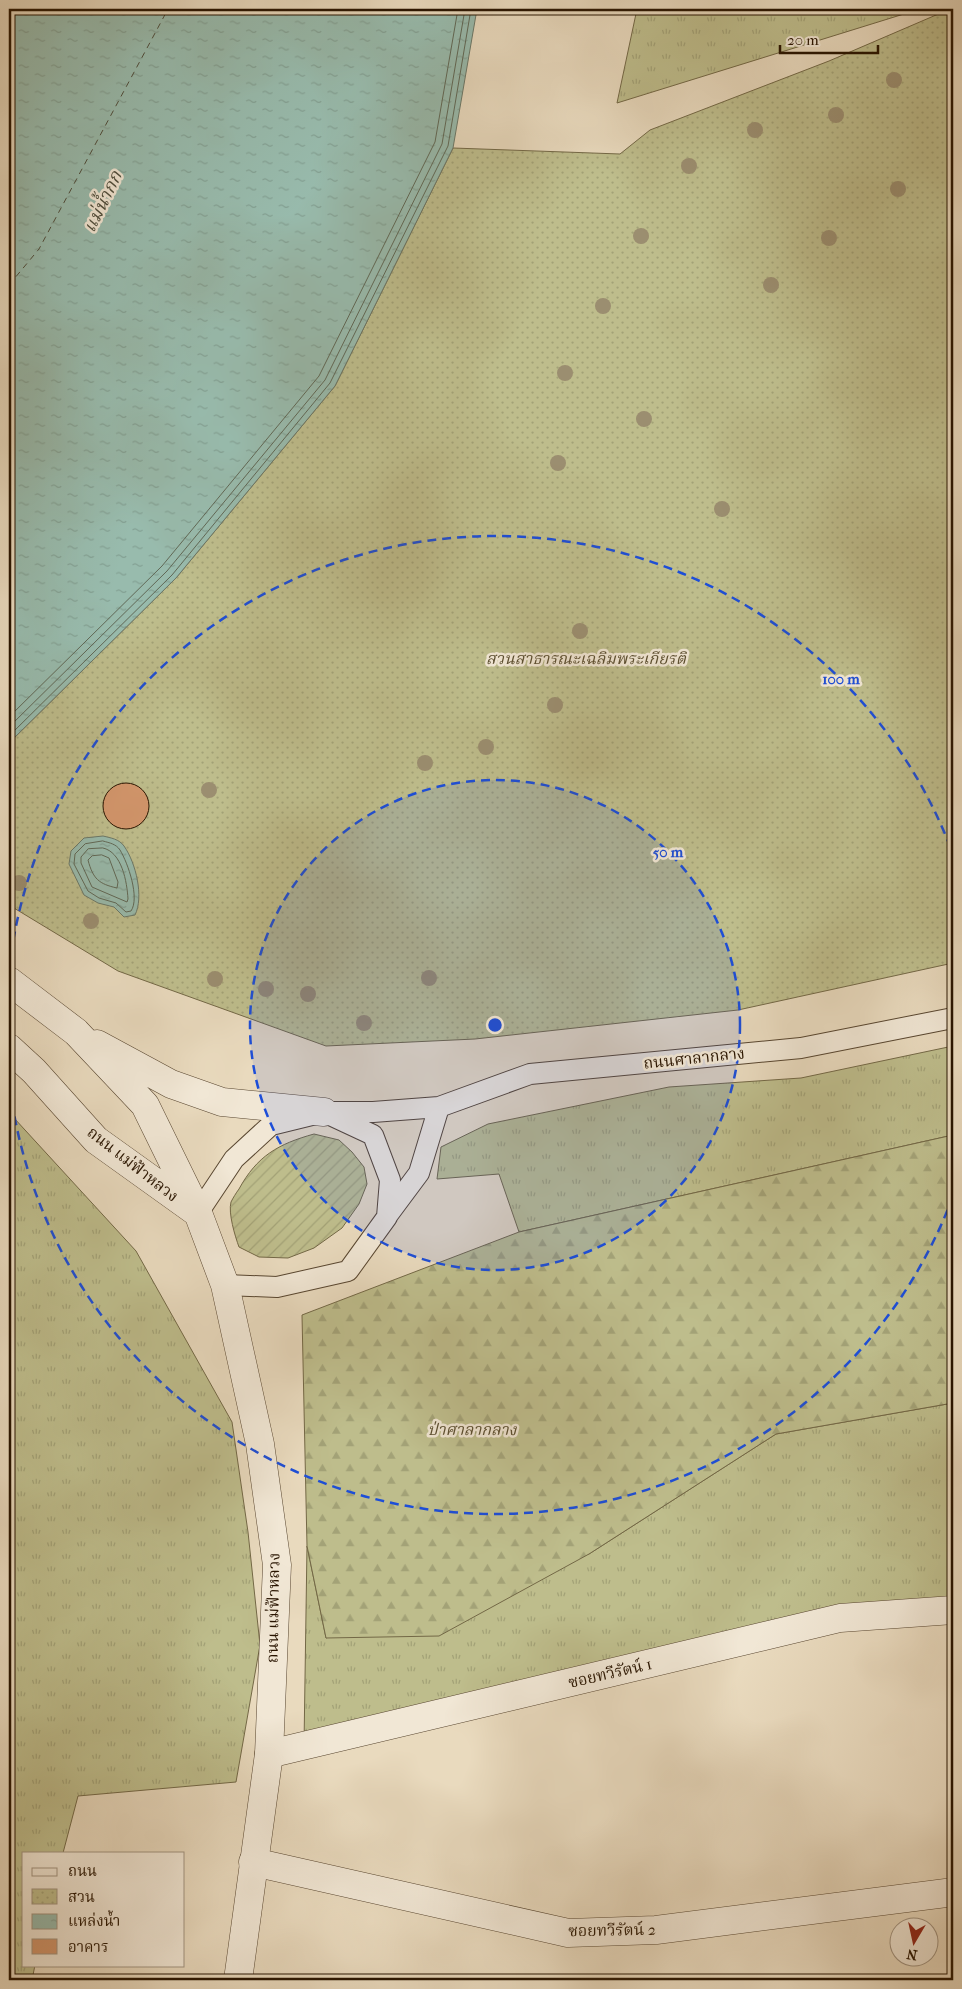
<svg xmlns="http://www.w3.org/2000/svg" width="962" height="1989" font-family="'IM FELL French Canon','Noto Serif Thai',serif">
<defs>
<pattern id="grass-tufts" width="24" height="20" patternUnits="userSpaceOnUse" patternTransform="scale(1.25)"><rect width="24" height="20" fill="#bebd8c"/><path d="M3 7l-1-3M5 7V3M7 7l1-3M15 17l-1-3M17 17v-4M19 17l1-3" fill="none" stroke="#a3a277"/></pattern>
<pattern id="forest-firs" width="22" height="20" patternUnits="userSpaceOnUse" patternTransform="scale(1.25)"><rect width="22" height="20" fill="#bebd8c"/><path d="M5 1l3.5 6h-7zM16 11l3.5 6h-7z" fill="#a3a277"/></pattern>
<pattern id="park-dots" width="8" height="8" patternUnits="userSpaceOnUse" patternTransform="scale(1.25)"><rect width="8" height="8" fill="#bebd8c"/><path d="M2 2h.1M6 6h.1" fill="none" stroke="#a3a277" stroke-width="1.8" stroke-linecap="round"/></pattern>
<pattern id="garden-furrows" width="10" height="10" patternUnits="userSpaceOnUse" patternTransform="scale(1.25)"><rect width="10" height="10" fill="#bebd8c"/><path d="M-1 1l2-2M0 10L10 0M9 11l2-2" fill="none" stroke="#a3a277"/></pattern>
<pattern id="water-ripples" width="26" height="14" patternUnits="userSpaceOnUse" patternTransform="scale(1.25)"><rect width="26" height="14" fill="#98bbad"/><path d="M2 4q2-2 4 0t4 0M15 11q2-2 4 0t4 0" fill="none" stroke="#83a093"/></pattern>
</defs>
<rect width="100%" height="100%" fill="#e9dabe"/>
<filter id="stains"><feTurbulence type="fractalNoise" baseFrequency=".004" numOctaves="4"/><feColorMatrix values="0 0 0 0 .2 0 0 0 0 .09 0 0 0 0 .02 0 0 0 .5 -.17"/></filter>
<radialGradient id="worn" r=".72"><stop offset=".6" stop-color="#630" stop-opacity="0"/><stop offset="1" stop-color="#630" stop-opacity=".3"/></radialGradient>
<path fill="url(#grass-tufts)" stroke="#736846" d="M637 9H920L617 103Z
M953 1046V1135L519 1232 499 1174 437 1179 441 1147 488 1124 669 1087 801 1078Z
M14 1118 136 1251 232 1422 248 1532 260 1645 236 1782 78 1796 63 1853H24V1965H35L32 1980H9V1122Z
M953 1403V1610L840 1618 304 1745 307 1546 326 1638 589 1554 776 1434Z"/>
<path fill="url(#forest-firs)" stroke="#736846" d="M953 1135V1403L776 1434 589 1554 439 1636 326 1638 307 1546 302 1315 519 1232Z"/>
<path fill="url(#park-dots)" stroke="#736846" d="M950 9H953V963L738 1010 475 1039 326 1046 118 971 9 905V743L176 578 335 386 453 148 620 154 650 130 829 61Z"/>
<path fill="url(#garden-furrows)" stroke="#736846" d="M314 1134 339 1140 352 1152 364 1167 367 1184 359 1204 342 1228 314 1248 288 1258 259 1257 239 1247C235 1236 228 1213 231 1202 233 1198 236 1193 239 1189 257 1156 278 1144 314 1134Z"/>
<path fill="url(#water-ripples)" stroke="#6b7868" d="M9 9H477L453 148 335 386 176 578 9 743Z
M103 836C111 838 119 839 124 846 136 863 144 897 135 915L124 917 114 907 98 903 84 895 69 864 71 851 84 838Z"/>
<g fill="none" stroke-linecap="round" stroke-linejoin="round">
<path stroke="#606856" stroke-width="1" d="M9 717 162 566 319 376 435 142 458 9
M9 727 167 571 325 380 442 144 465 9
M9 736 172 575 330 383 448 146 471 9
M103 841C110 843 116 844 120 850 128 863 140 898 131 911L126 912 116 903 99 898 88 891 74 864 75 854 85 844Z
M103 848C122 852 127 882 128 899L127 902 92 887 81 863V857L88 849Z
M102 855 109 858 118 882 117 888C99 884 93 879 88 860L92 856Z"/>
<path stroke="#4f4e3d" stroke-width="1" stroke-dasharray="6 5" stroke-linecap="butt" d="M9 285 39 249 168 9"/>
</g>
<path fill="#d3966c" stroke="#281400" d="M103 806a23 23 0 1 1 46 0a23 23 0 1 1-46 0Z"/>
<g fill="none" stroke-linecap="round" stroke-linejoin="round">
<g stroke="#584630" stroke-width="22">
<path id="service" d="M198 1213 234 1159 271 1125 324 1112H373L439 1107 530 1074 801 1048 953 1018
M387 1216 419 1173 439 1107
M225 1285 277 1287 348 1271 387 1217 390 1180 373 1135 328 1114"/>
</g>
<g stroke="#584630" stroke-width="29">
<path id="minor" d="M269 1754 840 1618 953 1610
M253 1862 568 1933 656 1930 946 1893"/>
</g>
<g stroke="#584630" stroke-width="29">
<path id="tertiary" d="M9 981 76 1032 145 1105 198 1213 225 1285 260 1444 277 1565 269 1754 238 1980
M97 1044 171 1084 222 1102 324 1112
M9 1048 34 1071 96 1140 195 1211"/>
</g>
<use href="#service" stroke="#f1e7d5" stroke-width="20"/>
<use href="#minor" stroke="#f1e7d5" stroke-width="28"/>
<use href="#tertiary" stroke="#f1e7d5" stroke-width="28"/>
</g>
<g fill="#9b8e70">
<circle cx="894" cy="80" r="8"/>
<circle cx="836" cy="115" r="8"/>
<circle cx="755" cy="130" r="8"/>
<circle cx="689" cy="166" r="8"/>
<circle cx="898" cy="189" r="8"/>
<circle cx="641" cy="236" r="8"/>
<circle cx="829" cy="238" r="8"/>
<circle cx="771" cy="285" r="8"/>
<circle cx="603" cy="306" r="8"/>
<circle cx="565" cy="373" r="8"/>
<circle cx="644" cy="419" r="8"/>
<circle cx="558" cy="463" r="8"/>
<circle cx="722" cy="509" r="8"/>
<circle cx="580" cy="631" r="8"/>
<circle cx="555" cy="705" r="8"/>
<circle cx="486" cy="747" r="8"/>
<circle cx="425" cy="763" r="8"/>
<circle cx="209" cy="790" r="8"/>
<circle cx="19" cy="883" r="8"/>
<circle cx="91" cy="921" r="8"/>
<circle cx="429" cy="978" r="8"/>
<circle cx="215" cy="979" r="8"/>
<circle cx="266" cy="989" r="8"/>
<circle cx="308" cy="994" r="8"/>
<circle cx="364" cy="1023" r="8"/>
</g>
<circle cx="495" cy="1025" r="245" fill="#1d4ed8" fill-opacity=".12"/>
<g fill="none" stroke="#1d4ed8" stroke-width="2.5" stroke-dasharray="9 6">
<circle cx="495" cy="1025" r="245"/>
<path d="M953 1196A489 489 0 0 1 9 1080M9 970A489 489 0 0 1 953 854"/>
</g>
<g text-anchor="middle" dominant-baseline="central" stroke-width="5" stroke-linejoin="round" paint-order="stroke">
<g font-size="16" font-style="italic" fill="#5c4f31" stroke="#f1e7d5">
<text x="586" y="658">สวนสาธารณะเฉลิมพระเกียรติ</text>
<text x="472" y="1429">ป่าศาลากลาง</text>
</g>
<g font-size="16" fill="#281400" stroke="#f1e7d5">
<text transform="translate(694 1058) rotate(-6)">ถนนศาลากลาง</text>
<text transform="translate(133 1164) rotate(38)">ถนน แม่ฟ้าหลวง</text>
<text transform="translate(273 1608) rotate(-89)">ถนน แม่ฟ้าหลวง</text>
<text transform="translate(610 1673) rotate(-13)">ซอยทวีรัตน์ 1</text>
<text transform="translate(612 1930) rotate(-1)">ซอยทวีรัตน์ 2</text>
</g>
<g font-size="18" font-style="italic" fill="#4f4e3d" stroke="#f1e7d5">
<text transform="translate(103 202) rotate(-64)">แม่น้ำกก</text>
</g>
</g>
<circle cx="495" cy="1025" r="8" fill="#1d4ed8" stroke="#f1e7d5" stroke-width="2.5"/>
<g font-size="15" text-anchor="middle" font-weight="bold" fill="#1d4ed8" stroke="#f1e7d5" stroke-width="5" stroke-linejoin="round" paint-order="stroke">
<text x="841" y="684">100 m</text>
<text x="668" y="857">50 m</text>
</g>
<rect width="962" height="1989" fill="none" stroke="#e9dabe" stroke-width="30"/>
<rect x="10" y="10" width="942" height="1969" fill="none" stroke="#281400" stroke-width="2.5"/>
<rect x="15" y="15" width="932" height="1959" fill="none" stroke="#281400"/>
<rect x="22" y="1852" width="162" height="115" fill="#f1e7d5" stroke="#a19380"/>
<rect x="32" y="1868" width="25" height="8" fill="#f1e7d5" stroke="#a19380"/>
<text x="68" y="1876" font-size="15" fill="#281400">ถนน</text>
<rect x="32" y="1889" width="25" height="15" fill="url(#park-dots)" stroke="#a19380"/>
<text x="68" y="1902" font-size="15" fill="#281400">สวน</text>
<rect x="32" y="1914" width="25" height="15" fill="url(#water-ripples)" stroke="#a19380"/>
<text x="68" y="1926" font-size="15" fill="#281400">แหล่งน้ำ</text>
<rect x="32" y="1939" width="25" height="15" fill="#d3966c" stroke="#a19380"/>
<text x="68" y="1952" font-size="15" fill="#281400">อาคาร</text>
<g transform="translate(914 1942) rotate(189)"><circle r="24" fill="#f1e7d5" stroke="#a19380"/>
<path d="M0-4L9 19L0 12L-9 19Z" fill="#8f2418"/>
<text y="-8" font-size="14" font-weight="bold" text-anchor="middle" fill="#281400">N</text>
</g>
<path d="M780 45v8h98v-8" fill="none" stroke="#281400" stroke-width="2.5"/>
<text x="787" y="45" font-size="15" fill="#281400" stroke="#f1e7d5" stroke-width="4" paint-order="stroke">20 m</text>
<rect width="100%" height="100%" filter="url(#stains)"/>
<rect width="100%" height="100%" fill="url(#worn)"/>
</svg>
